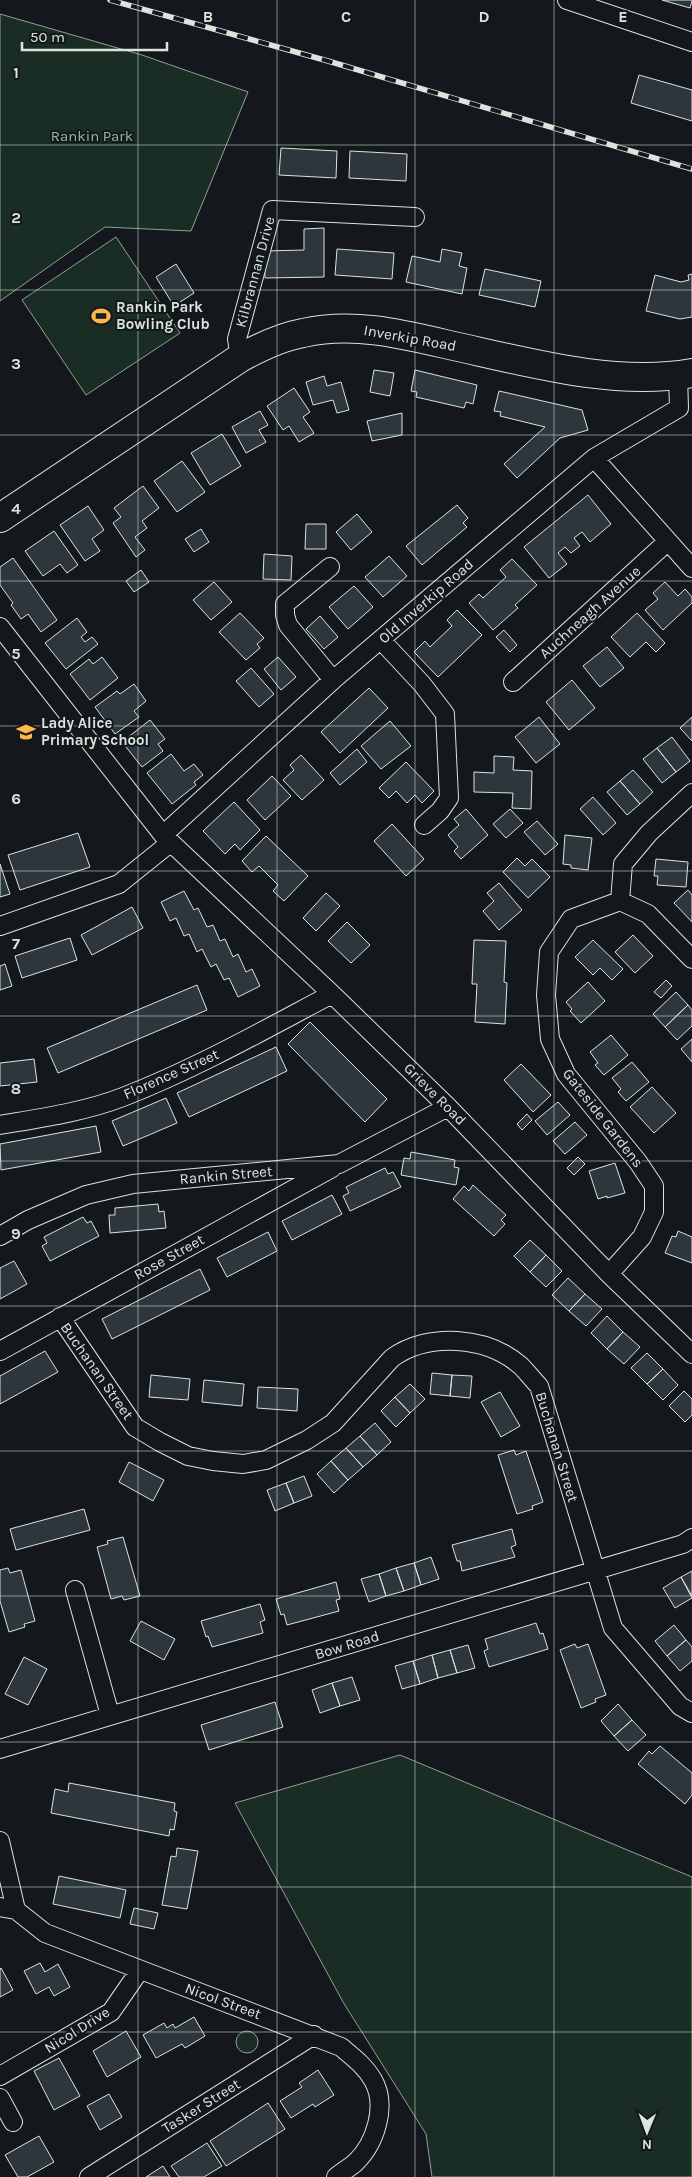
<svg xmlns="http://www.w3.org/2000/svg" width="692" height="2177" font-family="Karla,sans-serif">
<rect width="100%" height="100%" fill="#14181c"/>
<path fill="#1a2d24" stroke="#939e99" d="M0 14 142 55 248 92 191 231 105 227 0 301Z
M116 237 180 333 86 395 22 300Z
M400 1755 692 1877V2177H432L426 2134 343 2002 235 1803Z
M236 2042a11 11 0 1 1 22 0a11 11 0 1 1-22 0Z"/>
<path fill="#2c363c" stroke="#d8e6dc" d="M662 0H692V1L690 8Z
M639 75 692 90V121L631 103Z
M281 148 337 151 336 178 279 175Z
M350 151 407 154 406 181 349 178Z
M324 228V277L265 278 264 251 304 250V229Z
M337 249 394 253 392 279 335 275Z
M442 249 462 253 459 266 467 268 462 294 406 282 412 256 440 262Z
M176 264 194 293 174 306 156 277Z
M485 269 541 281 535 307 479 295Z
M692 274V317L680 319 646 311 655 275 681 282 689 280 688 275Z
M374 370 394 373 390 396 370 392Z
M415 370 477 385 473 404 466 402 464 408 416 397 417 392 411 391Z
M324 376 327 386 341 382 349 410 337 413 333 400 313 405 306 382Z
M294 388 310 412 303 417 314 433 299 442 289 426 283 430 267 406Z
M499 391 582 410 588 430 560 438 517 478 504 464 545 427 500 416 501 412 494 411Z
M260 411 268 425 259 430 266 442 246 453 232 427Z
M402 413V435L372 441 367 421Z
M222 434 241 466 210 485 191 453Z
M182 461 205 492 177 512 154 481Z
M143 486 159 508 142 521 147 528 135 537 145 550 136 557 113 523 121 517 114 508Z
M588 495 611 524 590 542 582 532 574 538 580 546 571 553 565 547 558 553 567 564 549 578 524 547Z
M457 505 468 518 463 523 467 527 422 565 406 546Z
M88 506 104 530 92 539 100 551 85 561 60 525Z
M357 514 372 532 351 550 336 532Z
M306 524H326V549H305Z
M201 529 209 542 194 552 185 539Z
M54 531 78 565 67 573 60 564 43 576 25 551Z
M264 554 292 556 291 580 263 579Z
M389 556 407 576 383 597 365 577Z
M13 558 57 620 41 632 28 614 21 619 11 605 13 603 0 585V567Z
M512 559 537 585 515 605 518 608 493 630 469 603 479 594 483 598 506 577 500 570Z
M141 570 149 582 134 592 126 581Z
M214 582 232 602 211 620 193 600Z
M665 582 678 596 685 589 692 597V603L663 630 645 610 658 599 653 593Z
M354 586 373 607 348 629 329 607Z
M457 610 482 635 438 677 414 652 425 641 430 647 452 626 447 620Z
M240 613 264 638 257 644 260 648 246 660 219 632Z
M637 613 665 643 656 652 646 642 630 657 611 637Z
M320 616 338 637 324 649 306 629Z
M77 618 87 632 81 637 85 642 92 637 98 644 66 669 45 643Z
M504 630 517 645 510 652 496 637Z
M607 647 624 668 600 687 583 666Z
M102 657 118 678 90 700 70 674 89 659 93 664Z
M278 657 296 677 281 690 264 669Z
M251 668 274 694 259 707 236 681Z
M572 680 595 708 569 730 546 702Z
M134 684 146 701 134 711 139 717 115 734 95 707 117 691 120 694Z
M369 688 388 708 340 753 321 732Z
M539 717 560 744 536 763 515 737Z
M692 717V741L680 728Z
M150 720 165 739 158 744 163 751 142 767 122 742Z
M390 721 411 746 381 769 361 746Z
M672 737 690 761 676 772 657 748Z
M657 748 676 772 662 783 643 759Z
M357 749 367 762 340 785 330 773Z
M171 754 184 771 194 764 203 775 194 782 196 785 172 804 147 773Z
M301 755 324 780 302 800 283 780 294 770 290 765Z
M494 756 514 757 513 770 532 771 531 809 512 808 513 793 474 792V772L494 773Z
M406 762 434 791 422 803 415 795 407 803 396 791 389 798 379 788Z
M633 770 653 792 640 804 620 781Z
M272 776 291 796 265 820 247 800Z
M620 781 640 804 627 815 607 792Z
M593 797 616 823 603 835 580 809Z
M234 802 260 830 240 850 235 844 225 854 203 831Z
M466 809 488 835 461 859 454 851 458 847 448 835 459 825 454 819Z
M510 809 523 823 506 838 493 824Z
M537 821 558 844 545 855 524 832Z
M392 824 424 859 406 876 374 841Z
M78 833 90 867 20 890 8 855Z
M565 835 592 838 588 870 571 868V865L563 864Z
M266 836 308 876 284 901 273 891 278 885 259 866 252 872 242 861Z
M517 858 525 866 532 859 550 877 528 898 503 872Z
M656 859 688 862 686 887 657 885 658 876H654Z
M0 864 10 894 0 897Z
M499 883 522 910 499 930 483 911 494 901 487 893Z
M688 890 692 895V922L674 903Z
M184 891 194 910 198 908 207 927 213 925 220 941 225 939 233 957 238 954 246 972 252 969 260 986 238 997 229 978 224 980 216 964 211 967 202 949 197 952 189 934 184 936 176 918 170 921 161 902Z
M326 893 340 906 316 931 303 918Z
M132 907 143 928 92 955 81 935Z
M347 922 370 945 351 963 328 941Z
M633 935 653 956 635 973 615 952Z
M70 938 77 960 22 978 15 956Z
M474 940 506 941 504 982 507 983 505 1024 475 1022 477 984H472Z
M593 940 623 969 612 980 600 968 593 975 575 957Z
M5 964 12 986 0 990V966Z
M666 980 672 986 661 998 654 992Z
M588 982 605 1001 581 1023 570 1011 572 1009 566 1002Z
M197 985 207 1010 58 1073 47 1048Z
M676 992 688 1005 665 1027 653 1014Z
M688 1005 692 1010V1026L677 1040 665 1027Z
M310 1022 387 1099 365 1122 288 1044Z
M611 1035 628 1055 604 1075 595 1065 598 1063 590 1052Z
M692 1039V1062L681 1049Z
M276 1047 287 1071 189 1117 177 1093Z
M34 1059 37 1082 0 1086V1063Z
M632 1062 649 1082 626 1101 618 1092 621 1089 612 1078Z
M521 1064 551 1095 533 1112 504 1080Z
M652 1087 676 1113 654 1133 630 1107Z
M166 1098 177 1123 123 1146 112 1121Z
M558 1102 570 1115 547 1135 535 1121Z
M527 1114 532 1120 522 1130 517 1124Z
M575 1122 587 1135 565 1154 553 1141Z
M96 1126 101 1152 1 1170 0 1144Z
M411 1152 455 1160 454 1167 459 1168 456 1185 401 1175 404 1158 410 1159Z
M578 1157 585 1164 574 1175 567 1168Z
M615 1163 625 1193 607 1198V1196L598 1199 589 1171Z
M385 1168 388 1174 393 1172 401 1187 350 1211 343 1196 349 1193 346 1187Z
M473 1185 506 1215 501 1220 505 1224 494 1236 453 1199 464 1186 469 1191Z
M332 1195 342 1214 292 1240 282 1221Z
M158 1204 159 1212 164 1211 166 1228 110 1233 109 1215H115V1208Z
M83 1217 87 1223 91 1221 99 1236 50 1261 42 1246 47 1243 44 1237Z
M678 1231 692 1237V1263L665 1253 672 1236 676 1237Z
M268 1232 277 1251 227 1277 217 1258Z
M530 1240 546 1255 530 1272 514 1256Z
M546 1255 562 1271 546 1287 530 1272Z
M14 1261 27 1284 0 1299V1268Z
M200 1269 210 1290 112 1339 102 1319Z
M568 1278 585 1294 569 1311 552 1295Z
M585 1294 602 1309 586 1326 569 1311Z
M607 1316 623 1332 607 1349 591 1333Z
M623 1332 640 1347 624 1364 607 1349Z
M45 1351 58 1372 0 1404V1376Z
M647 1353 663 1369 647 1384 631 1368Z
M663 1369 678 1385 663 1400 647 1384Z
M432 1373 452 1375 450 1396 430 1394Z
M151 1375 190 1379 188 1400 149 1397Z
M452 1375 472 1376 470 1398 450 1396Z
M204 1380 244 1384 242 1406 202 1402Z
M410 1384 425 1399 410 1413 395 1397Z
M258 1387 298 1389 297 1411 257 1408Z
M684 1391 692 1399V1415L685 1422 669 1406Z
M500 1392 520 1426 501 1437 481 1402Z
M395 1397 410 1413 396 1427 381 1411Z
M375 1423 391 1442 377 1455 360 1436Z
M360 1436 377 1455 363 1467 346 1448Z
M346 1448 363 1467 348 1480 331 1461Z
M514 1450 516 1455 526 1451 543 1502 532 1506 533 1509 517 1514 498 1455Z
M331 1461 348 1480 334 1493 317 1474Z
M129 1462 164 1480 153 1501 119 1482Z
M304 1476 312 1496 294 1503 286 1483Z
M286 1483 294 1503 275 1511 267 1490Z
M84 1509 90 1530 16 1550 10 1529Z
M512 1529 516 1545 511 1547 515 1557 462 1571 460 1561H457L452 1545Z
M123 1537 140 1596 124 1600 122 1596 111 1599 97 1547 108 1544 107 1541Z
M431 1557 439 1579 421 1585 414 1563Z
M414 1563 421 1585 404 1591 396 1568Z
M8 1568 10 1573 21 1570 35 1621 24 1624 25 1627 9 1632 0 1601V1570Z
M396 1568 404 1591 386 1596 379 1574Z
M692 1571V1596L681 1577Z
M379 1574 386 1596 369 1602 361 1579Z
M681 1577 692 1598 675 1608 663 1588Z
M336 1582 340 1599 336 1600 339 1611 287 1625 284 1614 281 1615 276 1599Z
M260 1604 265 1620 260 1622 263 1633 212 1647 208 1636 206 1637 201 1621Z
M141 1621 175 1639 164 1660 130 1641Z
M536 1623 540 1634 543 1633 548 1649 489 1667 484 1651 488 1649 485 1639Z
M674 1625 686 1640 667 1656 655 1641Z
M686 1640 692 1647V1661L680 1671 667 1656Z
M575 1644 577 1648 588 1644 606 1695 595 1699 596 1702 581 1708 560 1650Z
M468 1645 475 1668 457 1673 450 1650Z
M450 1650 457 1673 438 1678 432 1655Z
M432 1655 438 1678 420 1684 413 1661Z
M24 1657 47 1669 28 1705 5 1694Z
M413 1661 420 1684 402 1689 395 1666Z
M352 1677 360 1700 340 1706 332 1683Z
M332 1683 340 1706 320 1713 312 1690Z
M275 1702 283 1727 209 1750 201 1725Z
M618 1704 632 1720 614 1736 601 1721Z
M632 1720 646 1735 628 1751 614 1736Z
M660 1746 692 1773V1795L685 1804 638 1764 649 1751 652 1754Z
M69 1783 175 1803 174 1811 177 1812 174 1830 170 1829 169 1836 51 1813 55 1789 68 1792Z
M177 1848 198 1851 187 1909 162 1905 171 1856 176 1857Z
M59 1876 126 1890 120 1918 53 1904Z
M134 1908 158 1913 154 1929 130 1924Z
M40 1963 45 1972 58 1964 70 1987 54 1996 49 1987 36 1994 24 1971Z
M1 1968 13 1990 0 1997V1969Z
M194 2017 205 2036 185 2048 182 2044 156 2058 143 2035 164 2023 167 2028 173 2024 175 2028Z
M126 2031 141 2057 107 2077 93 2051Z
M59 2058 80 2096 54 2110 34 2071Z
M318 2070 334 2095 315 2107 313 2104 291 2118 280 2101 302 2087 299 2083Z
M109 2094 122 2117 100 2130 87 2106Z
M268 2103 285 2129 226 2166 210 2141Z
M39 2136 54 2162 27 2177H18L5 2155Z
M207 2143 222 2166 204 2177H179L171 2166Z
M163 2166 170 2177H146Z"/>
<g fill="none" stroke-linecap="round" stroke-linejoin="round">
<g stroke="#d8e6dc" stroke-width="20">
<path id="street" d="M567 0 692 42
M240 358 237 339 272 210 415 217
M594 458 692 568
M330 567 285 604V615L288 625 333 680
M0 627 163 835 332 994 448 1107 609 1274 692 1354
M381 640 422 684 445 714 449 798 440 811 424 825
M513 682 667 542
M163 835 333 680 594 458 679 408 678 375
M620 901 623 864 649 833 692 793
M0 926 119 884 170 843
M0 1125C41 1118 84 1112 123 1097 195 1069 264 1030 332 994
M0 1236 28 1220 86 1195 133 1184 339 1164 448 1107
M609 1274 642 1237 654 1212V1186L638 1162 566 1074 550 1039 546 995 549 952 571 919 620 901 648 914 692 959
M60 1317 135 1427 160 1442 188 1456 213 1461 243 1464 266 1460 307 1440 333 1423 392 1358C428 1332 487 1336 521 1366 527 1372 533 1380 539 1386L613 1628 680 1706 692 1713
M0 1351 332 1168
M75 1590 110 1715
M0 1749 683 1544 692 1538
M0 1841 16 1910
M0 1907 16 1910 45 1933 341 2047C353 2057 365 2066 373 2080 388 2106 375 2144 355 2163 349 2168 342 2172 336 2177
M0 2076 111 2012 140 1970
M0 2098 13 2122
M89 2177 314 2035"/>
</g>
<g stroke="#d8e6dc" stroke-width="30">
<path id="highway" d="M0 518 240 358C260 347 281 337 303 333 351 322 398 333 445 344 523 361 612 387 692 373"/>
</g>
<use href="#street" stroke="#14181c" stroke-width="18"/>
<use href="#highway" stroke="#14181c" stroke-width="28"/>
<g stroke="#d8e6dc" stroke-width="5.5">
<path id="rail" d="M110 0 328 61 692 169"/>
</g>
<use href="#rail" stroke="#14181c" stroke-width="4" stroke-dasharray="11" stroke-linecap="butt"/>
</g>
<path fill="none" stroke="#d8e6dc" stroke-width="1" stroke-opacity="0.55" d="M138 0V2177M277 0V2177M415 0V2177M554 0V2177M0 145H692M0 290H692M0 435H692M0 581H692M0 726H692M0 871H692M0 1016H692M0 1161H692M0 1306H692M0 1451H692M0 1596H692M0 1742H692M0 1887H692M0 2032H692"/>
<defs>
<g id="stadium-bare" transform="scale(1.5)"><path d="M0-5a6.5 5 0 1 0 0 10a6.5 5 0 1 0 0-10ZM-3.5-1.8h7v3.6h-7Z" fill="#ffb74d" stroke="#14181c" stroke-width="2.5" paint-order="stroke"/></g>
<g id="school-bare" transform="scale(1.5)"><path d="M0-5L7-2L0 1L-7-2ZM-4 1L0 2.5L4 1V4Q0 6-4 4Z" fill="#ffb74d" stroke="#14181c" stroke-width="2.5" paint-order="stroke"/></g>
</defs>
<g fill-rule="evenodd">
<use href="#stadium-bare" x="101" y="316"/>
<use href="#school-bare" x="26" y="732"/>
</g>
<g text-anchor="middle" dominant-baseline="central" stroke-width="4" stroke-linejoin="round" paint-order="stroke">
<g font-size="15" fill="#8ac095" stroke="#14181c">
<text x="92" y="136">Rankin Park</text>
</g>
<g font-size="15" fill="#d8e6dc" stroke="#14181c">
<text transform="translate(255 272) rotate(-75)">Kilbrannan Drive</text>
<text transform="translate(410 338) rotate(10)">Inverkip Road</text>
<text transform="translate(426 601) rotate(-41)">Old Inverkip Road</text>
<text transform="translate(590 612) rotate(-42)">Auchneagh Avenue</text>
<text transform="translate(171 1074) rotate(-24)">Florence Street</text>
<text transform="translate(435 1094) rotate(45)">Grieve Road</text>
<text transform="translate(603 1118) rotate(52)">Gateside Gardens</text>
<text transform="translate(226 1175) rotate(-5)">Rankin Street</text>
<text transform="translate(169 1257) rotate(-29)">Rose Street</text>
<text transform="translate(97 1371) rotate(55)">Buchanan Street</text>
<text transform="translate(557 1447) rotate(73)">Buchanan Street</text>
<text transform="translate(347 1645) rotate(-17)">Bow Road</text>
<text transform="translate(223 2001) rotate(20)">Nicol Street</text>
<text transform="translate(77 2030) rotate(-32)">Nicol Drive</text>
<text transform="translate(201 2106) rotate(-32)">Tasker Street</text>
</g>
<g font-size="15" font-weight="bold" fill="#d8e6dc" stroke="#14181c" text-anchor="start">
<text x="116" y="307">Rankin Park<tspan x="116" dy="17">Bowling Club</tspan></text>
<text x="41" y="723">Lady Alice<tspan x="41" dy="17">Primary School</tspan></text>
</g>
</g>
<g font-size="16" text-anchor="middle" font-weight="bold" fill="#d8e6dc" stroke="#14181c" stroke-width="4" stroke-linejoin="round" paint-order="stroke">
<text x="208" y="22">B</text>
<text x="346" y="22">C</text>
<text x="484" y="22">D</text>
<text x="623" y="22">E</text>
<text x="16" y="78">1</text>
<text x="16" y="223">2</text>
<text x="16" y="369">3</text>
<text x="16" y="514">4</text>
<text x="16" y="659">5</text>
<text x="16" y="804">6</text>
<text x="16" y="949">7</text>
<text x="16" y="1094">8</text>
<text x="16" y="1239">9</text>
</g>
<g transform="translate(647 2132) rotate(181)" stroke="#14181c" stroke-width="4" paint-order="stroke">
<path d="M0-4L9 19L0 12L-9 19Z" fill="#d8e6dc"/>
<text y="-8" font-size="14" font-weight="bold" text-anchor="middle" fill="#d8e6dc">N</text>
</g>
<path d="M22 42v8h145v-8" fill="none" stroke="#d8e6dc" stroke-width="2.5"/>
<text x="30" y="42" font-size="15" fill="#d8e6dc" stroke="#14181c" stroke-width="4" paint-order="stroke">50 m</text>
</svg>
